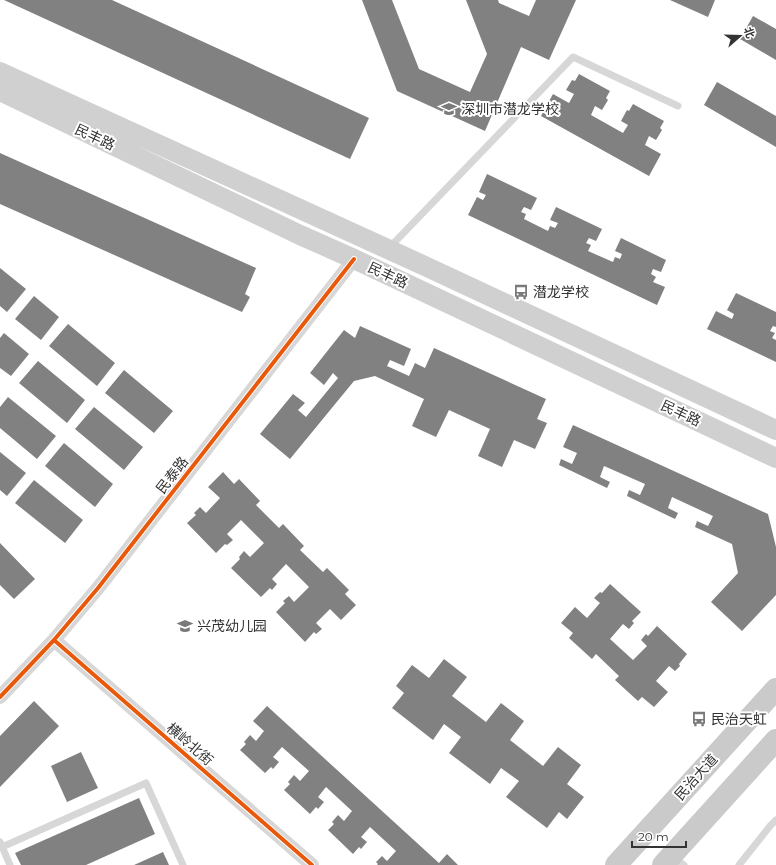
<svg xmlns="http://www.w3.org/2000/svg" width="776" height="865" font-family="Montserrat,'Noto Sans SC',sans-serif">
<rect width="100%" height="100%" fill="#fff"/>
<path fill="#818181" d="M4 0H112L369 118 350 159Z
M362 0H392L419 69 470 92 487 54 466 0H498L499 3 529 16 536 0H576L549 60 521 47 485 131 397 91Z
M670 0H715L708 17Z
M753 16 776 29V60L740 39Z
M579 74 610 91 606 98 608 100 602 110 595 106 591 115 623 133 628 125 621 121 627 110 629 111 633 104 664 121 660 128 662 130 656 140 649 136 645 145 661 154 649 176 541 116 553 94 569 103 574 94 566 90 572 80 575 81Z
M717 82 776 116V147L704 105Z
M0 153 256 268 245 294 250 297 242 312 0 204Z
M487 174 537 198 531 210 524 207 521 212 526 214 524 219 548 231 550 226 555 228 558 223 550 220 556 207 602 229 596 241 589 238 586 243 591 245 588 251 613 262 615 257 620 259 622 254 615 251 621 238 666 260 661 272 653 269 651 274 656 277 653 282 665 287 657 305 468 215 477 197 483 200 486 195 479 192Z
M0 268 26 289 7 312 0 306Z
M736 293 776 312V327L773 326 770 331 775 333 772 338 776 340V362L707 329 716 311 732 319 734 314 727 310Z
M34 296 59 317 41 340 15 319Z
M68 324 115 363 97 386 49 346Z
M360 326 411 349 404 366 390 360 387 366 409 376 415 363 425 368 434 348 546 399 537 419 547 423 535 449 514 440 502 467 478 456 490 429 449 410 436 437 412 426 424 399 375 376 354 381 290 459 260 434 293 394 305 403 298 410 306 417 338 378 333 373 324 385 310 373 344 330 355 338Z
M4 333 29 354 11 376 0 368V338Z
M38 361 85 400 67 423 19 383Z
M124 370 173 411 154 433 105 393Z
M8 397 56 436 37 459 0 428V407Z
M94 407 143 447 124 470 75 429Z
M573 425 768 514 776 547V595L742 631 711 602 738 573 732 544 695 527 697 521 708 526 713 516 672 497 668 508 678 513 675 519 627 496 629 490 640 495 645 484 604 466 600 477 610 482 607 488 559 465 561 459 572 464 577 453 563 447Z
M64 443 113 484 95 507 45 466Z
M0 452 26 473 7 496 0 490Z
M223 472 234 484 239 479 260 501 256 505 279 528 283 524 304 546 300 550 323 572 327 568 349 590 345 594 356 605 341 620 330 609 316 623 322 629 316 634 314 632 305 642 276 612 285 603 283 601 289 596 294 602 309 587 286 564 272 579 277 584 272 590 270 588 261 597 231 568 240 559 239 557 244 551 250 557 264 543 241 520 227 534 233 540 227 545 225 544 216 553 187 523 196 515 194 513 200 507 206 513 220 498 208 487Z
M34 480 83 520 65 543 15 503Z
M0 543 35 579 14 599 0 585Z
M610 584 641 612 632 621 634 623 629 629 623 624 610 639 633 660 647 646 641 640 646 634 648 636 657 626 687 654 679 664 680 666 675 671 669 666 656 681 668 692 654 707 642 697 638 701 615 680 619 676 596 654 592 659 569 638 573 633 561 623 575 607 587 618 600 603 594 598 600 592 602 593Z
M444 659 467 677 452 696 486 722 501 703 524 721 510 740 543 766 558 747 581 765 567 784 584 797 567 819 559 812 547 828 506 797 519 781 501 768 490 784 449 753 461 737 444 724 433 740 392 708 404 693 396 686 412 665 429 678Z
M34 701 59 726 0 787V736Z
M267 706 439 863 447 854 458 865H377L378 864 376 862 382 856 387 861 396 851 370 827 361 837 367 842 361 849 359 847 353 854 328 830 334 824 332 822 338 815 344 821 352 811 326 787 318 797 324 802 318 809 316 807 310 814 284 790 290 784 288 782 294 775 300 781 309 771 282 747 273 757 279 762 273 769 271 767 265 773 240 750 246 744 244 742 250 735 256 741 264 731 253 721Z
M81 752 98 788 67 802 51 766Z
M139 798 155 834 86 865H21L15 853Z
M163 852 169 865H134Z"/>
<g fill="none" stroke-linecap="round" stroke-linejoin="round">
<path stroke="#d7d7d7" stroke-width="7" d="M390 247 573 57 678 106
M0 842 10 865
M2 847 146 783 183 865
M673 857 684 865
M739 865 770 826 776 820"/>
<path stroke="#d7d7d7" stroke-width="14" d="M54 640 312 865
M0 697 54 640 98 588 354 259"/>
<path stroke="#d0d0d0" stroke-width="20" d="M0 72 427 267 776 430
M0 91 300 235 354 259 776 458"/>
<path stroke="#cacaca" stroke-width="22" d="M616 865 776 689
M663 865 776 740"/>
<g stroke="#fff" stroke-width="6">
<path id="cycleway" d="M54 640 312 865
M0 697 54 640 98 588 354 259"/>
</g>
<use href="#cycleway" stroke="#e8590c" stroke-width="4"/>
</g>
<defs>
<g id="school-bare" transform="scale(1.2)"><path d="M0-5L7-2L0 1L-7-2ZM-4 1L0 2.5L4 1V4Q0 6-4 4Z" fill="#7a7a7a" stroke="#fff" stroke-width="2.5" paint-order="stroke"/></g>
<g id="bus-bare" transform="scale(1.2)"><path d="M-5-6H5V4H4V6H2V4H-2V6H-4V4H-5ZM-3.5-4V0h7V-4ZM-3.5 1.2v1.5H-2V1.2ZM2 1.2v1.5H3.5V1.2Z" fill="#7a7a7a" stroke="#fff" stroke-width="2.5" paint-order="stroke"/></g>
</defs>
<g fill-rule="evenodd">
<use href="#school-bare" x="449" y="109"/>
<use href="#bus-bare" x="521" y="292"/>
<use href="#school-bare" x="185" y="626"/>
<use href="#bus-bare" x="699" y="719"/>
</g>
<g text-anchor="middle" dominant-baseline="central" stroke-width="4" stroke-linejoin="round" paint-order="stroke">
<g font-size="14" fill="#333" stroke="#fff" text-anchor="start">
<text x="461" y="109">深圳市潜龙学校</text>
<text x="533" y="292">潜龙学校</text>
<text x="197" y="626">兴茂幼儿园</text>
<text x="711" y="719">民治天虹</text>
</g>
<g font-size="14" fill="#333" stroke="#fff">
<text transform="translate(95 137) rotate(25)">民丰路</text>
<text transform="translate(388 275) rotate(25)">民丰路</text>
<text transform="translate(681 413) rotate(25)">民丰路</text>
<text transform="translate(172 475) rotate(-52)">民泰路</text>
<text transform="translate(190 744) rotate(41)">横岭北街</text>
<text transform="translate(696 777) rotate(-48)">民治大道</text>
</g>
</g>
<g transform="translate(740 36) rotate(70)" stroke="#ffffff" stroke-width="3" paint-order="stroke">
<path d="M0-3L7 15L0 10L-7 15Z" fill="#333333"/>
<text y="-6" font-size="11" font-weight="bold" text-anchor="middle" fill="#333333">北</text>
</g>
<path d="M632 841v6h54v-6" fill="none" stroke="#333333" stroke-width="2"/>
<text x="638" y="841" font-size="12" fill="#333333" stroke="#ffffff" stroke-width="3" paint-order="stroke">20 m</text>
</svg>
